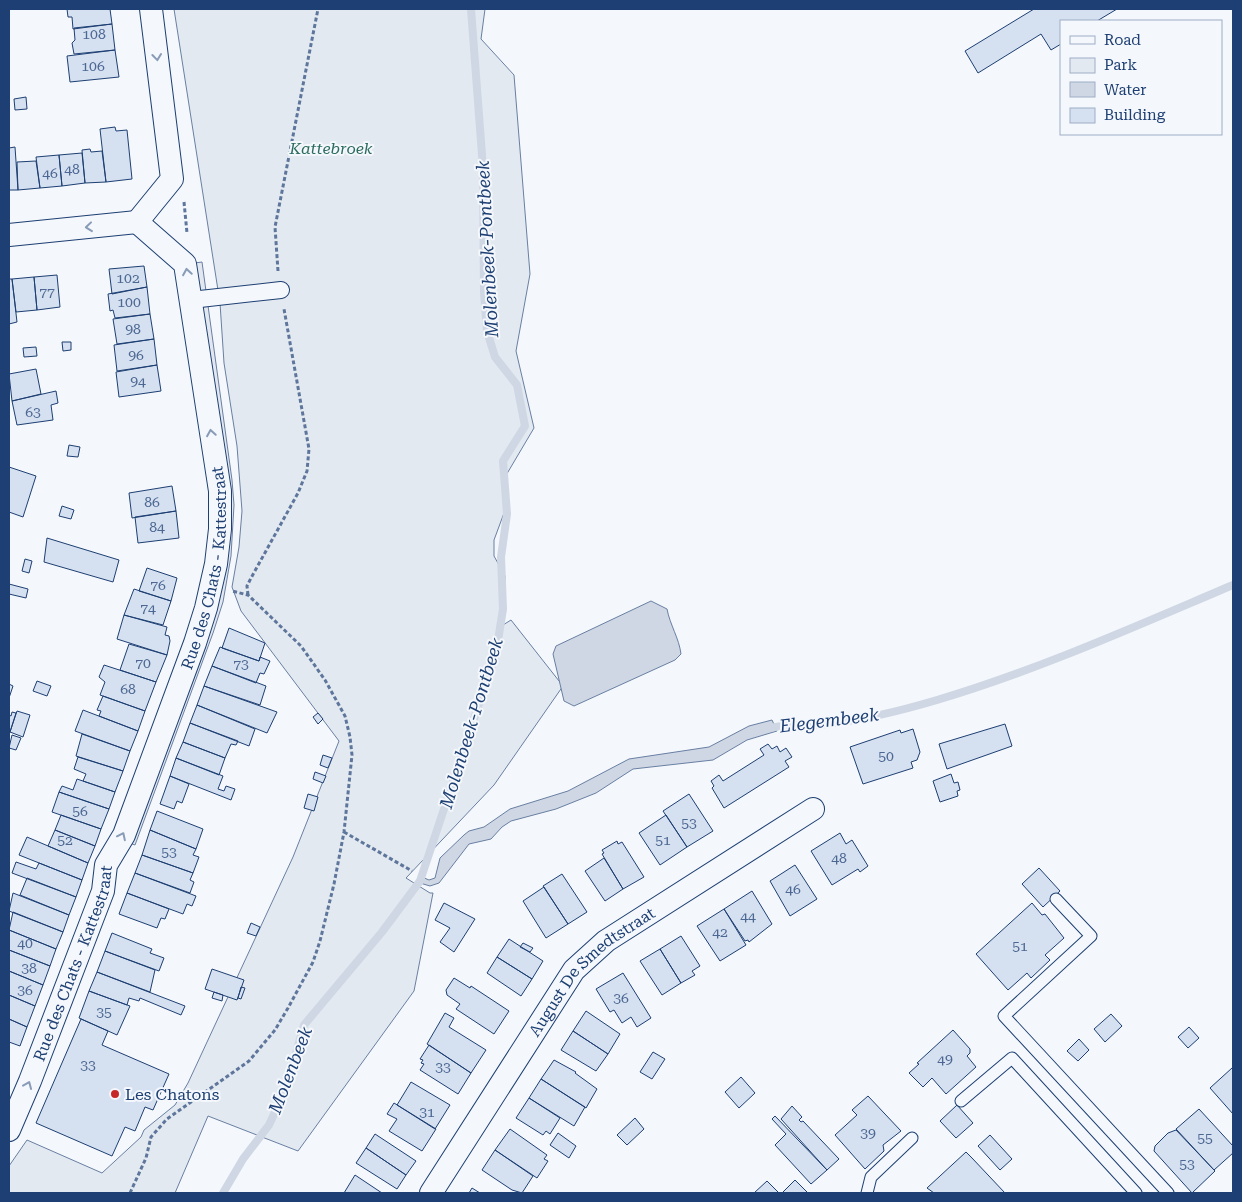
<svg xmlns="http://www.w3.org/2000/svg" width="1242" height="1202" font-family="'Roboto Serif',serif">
<rect width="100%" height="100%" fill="#f4f7fb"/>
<path fill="#e3e9f0" stroke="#687fa3" d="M174 9H485L481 39 514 75 530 274 516 351 534 428 505 477 504 464V513L494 540V556L505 576 503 625 511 620 563 686 494 785 406 878 430 893H433L414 991 298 1151 208 1116 175 1193H9V1166L27 1140 102 1173 141 1137 144 1130 175 1105 188 1083 293 857 339 741 241 611 232 587 239 547 242 511 237 446 224 363 220 303Z"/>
<path fill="#e3e8f0" stroke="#687fa3" d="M202 262 232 480 234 505 231 556 223 602 213 633 135 845 127 842 215 599 195 263Z"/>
<path fill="#cfd7e4" stroke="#687fa3" d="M651 601 667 609C670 625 679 638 681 654L675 660 574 706 564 701 553 654 556 646Z
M772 720 777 731 747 740 713 760 633 769 596 793 556 809 511 821 502 827 491 839 469 844 439 883 430 886 420 883 422 877 429 880 435 878 440 858 464 835 469 831 484 827 510 809 568 791 629 759 709 747 749 726Z"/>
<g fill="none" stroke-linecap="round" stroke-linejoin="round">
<path stroke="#cfd7e4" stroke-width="8" d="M766 729C786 723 805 727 826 724 864 720 900 711 937 700 1038 670 1136 626 1233 585
M223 1193 243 1159 269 1125 286 1088 304 1025 382 932 420 881 496 653 503 609 501 557 507 514 503 461 525 426 517 385 495 357 487 331 484 293 483 168 471 9"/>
</g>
<path fill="#d5e0f0" stroke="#1d3f73" d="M67 9H110L112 24 73 29 72 17H68Z
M1034 9H1117L1097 21H1061V44L1051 50 1041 34 978 73 965 51Z
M112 24 115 50 74 54 72 43 75 40 74 28Z
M115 50 119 77 70 82 67 56Z
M26 97 27 109 15 110 14 99Z
M115 127 116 131 127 130 132 179 106 182 100 129Z
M15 147 18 190H9V148Z
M90 149 91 152 102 151 106 182 85 183 82 150Z
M82 153 85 183 62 186 59 155Z
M59 155 62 186 40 188 36 157Z
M36 161 40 188 18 190 17 162Z
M144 266 147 287 112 294 109 269Z
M57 275 60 307 37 310 34 277Z
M34 277 37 310 16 312 12 279Z
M9 279H12L17 322 9 324Z
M147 287 150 314 115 318 113 310 110 311 108 294Z
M150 314 154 339 117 344 113 319Z
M154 339 157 365 117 371 114 345Z
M62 342H71V350L63 351Z
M36 347 37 356 24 357 23 348Z
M157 365 161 391 119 397 116 372Z
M36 369 41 394 12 401 9 374Z
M56 391 58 403 51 405 53 420 17 425 12 401Z
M69 445 80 447 78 457 67 456Z
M9 467 36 476 23 517 9 512Z
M172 486 176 511 132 518 129 493Z
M62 506 74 510 71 519 59 516Z
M176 511 179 538 138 543 135 517Z
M47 538 119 560 113 582 44 562Z
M25 559 32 561 29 573 22 571Z
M147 568 177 578 171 601 139 591Z
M9 584 28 589 26 598 9 594Z
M134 589 171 601 163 625 124 615Z
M124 615 167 627 165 635 169 636 170 641 167 655 117 639Z
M229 628 265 643 259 661 222 648Z
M129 644 167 655 156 682 120 670Z
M220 647 259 661 260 657 270 661 264 674 260 673 256 683 212 666Z
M104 665 156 682 145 711 100 695 105 682 99 677Z
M212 666 266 686 260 705 204 686Z
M37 681 51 686 47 696 33 691Z
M9 684 13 686 9 698Z
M204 686 277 712 267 733 197 705Z
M103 696 145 711 138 731 99 716 101 711 97 710Z
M197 705 255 729 249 746 190 723Z
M83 710 138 731 130 751 75 731Z
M17 711 30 715 23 737 10 732Z
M12 712 16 713 9 735V715L11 716Z
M318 713 323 719 318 724 313 717Z
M190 723 238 741 236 745 231 744 225 758 183 742Z
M1005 724 1012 746 947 769 939 744Z
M913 729 920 752 917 760 911 762 913 768 863 784 850 747 900 730 901 733Z
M82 734 130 751 123 771 76 756Z
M12 735 21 738 16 750 9 748Z
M183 742 225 758 219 775 176 758Z
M768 744 772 749 777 746 780 752 786 748 792 757 785 761 789 767 724 808 712 788 714 786 711 781 719 775 723 781 764 755 760 749Z
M323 755 332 758 328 768 320 765Z
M78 757 123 771 115 792 83 781 86 774 74 769Z
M176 758 223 776 218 789 224 791 226 786 235 789 231 800 170 776Z
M315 772 326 776 323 783 313 779Z
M951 774 954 783 958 782 960 790 957 791 958 796 940 802 933 781Z
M170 776 189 784 182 803 177 801 174 809 160 804Z
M77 779 115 792 109 809 59 792 62 786 73 790Z
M59 792 109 809 101 829 52 812Z
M308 794 318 797 314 811 304 808Z
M689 794 713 831 687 847 663 811Z
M157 811 203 829 196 849 150 830Z
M61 815 101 829 95 846 55 830Z
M666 815 687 847 660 865 639 833Z
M55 830 95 846 88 863 48 846Z
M150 830 196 849 193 855 199 857 193 873 142 855Z
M840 833 846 844 852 840 868 866 860 872 858 869 832 885 811 851Z
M27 837 88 863 82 880 19 855Z
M617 841 618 844 622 842 644 877 623 889 602 854 604 853 602 850Z
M142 855 193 873 190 880 194 882 190 893 135 873Z
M604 858 623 889 605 901 585 871Z
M16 862 36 869 39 863 82 880 76 897 12 873Z
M795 865 817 899 790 916 770 881Z
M1039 868 1060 891 1043 907 1022 884Z
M135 873 196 896 192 906 187 904 183 914 127 893Z
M562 874 587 912 568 924 543 886Z
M27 878 76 897 69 915 20 895Z
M544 887 568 924 546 938 523 901Z
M752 891 772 924 749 942 748 940 745 941 724 909Z
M13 893 69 915 63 932 9 911Z
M127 893 169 909 165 919 161 918 157 928 119 914Z
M444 903 475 919 454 952 440 942 450 928 435 920Z
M1032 903 1042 915 1045 914 1064 938 1045 955 1050 960 1031 978 1027 973 1008 990 976 954Z
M724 909 746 945 720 961 697 926Z
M13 912 63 932 56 949 9 930Z
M251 923 260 927 256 936 247 933Z
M9 930 56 949 50 966 9 950Z
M112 933 152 949 150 953 164 958 159 971 105 951Z
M681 936 700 966 692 971 695 975 681 983 660 949Z
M509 939 543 961 532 979 497 957Z
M523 943 533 948 530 952 520 947Z
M660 949 681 983 662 995 640 961Z
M9 950 50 966 43 985 9 971Z
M105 951 155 970 150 992 97 972Z
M497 957 532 979 521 996 487 973Z
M212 969 244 980 237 1000 205 989Z
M9 971 43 985 35 1006 9 995Z
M97 972 185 1006 181 1015 140 998 139 1001 129 998 127 1005 89 991Z
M623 973 651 1018 637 1027 631 1017 622 1023 614 1010 610 1012 596 989Z
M454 978 470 988 471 986 509 1011 494 1034 456 1009 460 1004 447 995 446 990Z
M241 987 245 988 241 999 238 998Z
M89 991 130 1006 117 1035 79 1018Z
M214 992 223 995 222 1001 212 998Z
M9 995 35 1006 27 1027 9 1019Z
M586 1011 620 1034 608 1054 573 1031Z
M445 1013 454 1018 449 1027 486 1050 471 1073 427 1044Z
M1111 1014 1122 1026 1105 1042 1094 1029Z
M9 1019 27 1027 20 1046 9 1042Z
M81 1019 108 1031 102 1045 169 1074 153 1110 145 1107 135 1131 125 1127 112 1156 36 1123Z
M1189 1027 1199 1038 1188 1048 1178 1037Z
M953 1030 970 1049V1053L967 1056 976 1067 946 1094 932 1078 923 1087 909 1073 919 1064 917 1063Z
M573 1031 608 1054 596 1071 561 1050Z
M1079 1039 1089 1050 1078 1061 1067 1051Z
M429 1045 471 1073 458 1094 420 1070 424 1064 421 1063 423 1060 420 1059Z
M653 1052 665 1059 652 1079 640 1072Z
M554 1060 576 1072 575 1073 597 1089 586 1108 541 1079Z
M1232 1068 1233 1069V1114L1210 1088Z
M741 1077 755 1093 739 1108 725 1092Z
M541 1079 585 1107 574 1126 529 1098Z
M411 1082 450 1105 435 1129 397 1105Z
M868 1096 901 1131 883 1145 884 1151 865 1169 835 1135 857 1115 852 1110Z
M529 1098 560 1118 550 1134 546 1131 543 1135 516 1118Z
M394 1103 436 1129 422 1151 389 1131 397 1119 387 1114Z
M957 1105 973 1123 956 1138 940 1121Z
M792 1106 802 1117 799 1120 801 1122 803 1121 839 1159 827 1170 781 1119Z
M1199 1109 1233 1146V1153L1214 1170 1176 1129Z
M775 1116 827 1170 811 1184 775 1145 786 1134 772 1119Z
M635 1118 644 1129 627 1145 617 1135Z
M510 1129 547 1155 544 1159 548 1161 537 1178 495 1150Z
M1176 1130 1215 1171 1192 1193 1154 1151 1155 1146 1168 1133Z
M558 1133 576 1146 569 1158 550 1145Z
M375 1134 416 1161 406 1175 366 1148Z
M990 1135 1012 1159 1000 1170 978 1146Z
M366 1148 406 1175 397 1189 356 1163Z
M495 1150 533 1176 522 1193 512 1190 482 1170Z
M966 1152 972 1158 1005 1193H934L927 1188Z
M355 1175 382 1193H344Z
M795 1180 808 1193H782Z
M767 1181 779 1193H754Z
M472 1188 480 1193H469Z"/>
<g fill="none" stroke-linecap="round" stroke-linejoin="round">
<g stroke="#1d3f73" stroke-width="13">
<path id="service" d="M1056 899 1091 936 1004 1016 1168 1193
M961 1101 1012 1058 1136 1193
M867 1193 871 1177 912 1138"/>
</g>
<g stroke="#1d3f73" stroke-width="18">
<path id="pedestrian" d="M191 300 281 290"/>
</g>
<g stroke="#1d3f73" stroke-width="24">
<g id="minor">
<path d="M137 222 172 179 151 9"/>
<path d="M9 235 137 222"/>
<path id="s1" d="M9 1130 30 1081 103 891 106 865 124 835 195 643 206 608 216 564 220 529V491L185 264 137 222"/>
<path id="s2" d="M431 1193 574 970 606 941 813 809"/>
</g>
</g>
<path stroke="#5e769c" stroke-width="3" stroke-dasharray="4 2.5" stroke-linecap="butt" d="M184 202 187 233
M278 271 275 227 318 9
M248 595 247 586 251 578 298 493 307 471 309 449 284 309
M344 832 412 871
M130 1193 146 1158 151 1137 167 1119 249 1061 275 1030 288 1008 313 962 320 941 334 884 344 832 352 755 350 737 345 716 325 680 301 646 248 595 232 591"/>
<use href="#service" stroke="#f4f7fb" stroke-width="11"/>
<use href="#pedestrian" stroke="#f4f7fb" stroke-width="16"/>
<use href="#minor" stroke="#f4f7fb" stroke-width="22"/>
</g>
<defs><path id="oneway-chevron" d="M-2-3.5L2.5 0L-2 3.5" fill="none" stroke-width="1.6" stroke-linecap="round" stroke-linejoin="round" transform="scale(1.25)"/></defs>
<g stroke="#889bb7">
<use href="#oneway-chevron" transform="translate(157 57) rotate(83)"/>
<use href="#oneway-chevron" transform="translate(89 227) rotate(174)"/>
<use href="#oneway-chevron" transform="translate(187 272) rotate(-99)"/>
<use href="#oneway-chevron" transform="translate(211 433) rotate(-99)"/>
<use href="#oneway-chevron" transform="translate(122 836) rotate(-64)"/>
<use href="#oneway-chevron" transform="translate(28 1085) rotate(-67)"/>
</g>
<circle fill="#c62828" stroke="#f4f7fb" stroke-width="2" cx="115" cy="1094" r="5"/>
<g text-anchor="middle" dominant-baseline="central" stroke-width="4" stroke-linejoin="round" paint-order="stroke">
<g font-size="14" fill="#4b6792">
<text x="94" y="34">108</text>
<text x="93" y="66">106</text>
<text x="72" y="169">48</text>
<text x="50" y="173">46</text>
<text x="128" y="278">102</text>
<text x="47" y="292">77</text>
<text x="129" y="302">100</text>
<text x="133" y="329">98</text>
<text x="136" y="355">96</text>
<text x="138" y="381">94</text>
<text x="33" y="412">63</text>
<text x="152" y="502">86</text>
<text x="157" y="527">84</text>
<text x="158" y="585">76</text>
<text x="148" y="608">74</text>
<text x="143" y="663">70</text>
<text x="241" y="664">73</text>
<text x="128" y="689">68</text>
<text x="886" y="756">50</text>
<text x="80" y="811">56</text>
<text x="689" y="823">53</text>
<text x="65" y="840">52</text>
<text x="663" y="840">51</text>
<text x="169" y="852">53</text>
<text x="839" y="858">48</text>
<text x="793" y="889">46</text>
<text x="748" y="916">44</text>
<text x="720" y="932">42</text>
<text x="25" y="943">40</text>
<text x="1020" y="946">51</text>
<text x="29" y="968">38</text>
<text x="25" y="990">36</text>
<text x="621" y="998">36</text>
<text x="104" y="1012">35</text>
<text x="945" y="1059">49</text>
<text x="88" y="1065">33</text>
<text x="443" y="1067">33</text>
<text x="427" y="1112">31</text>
<text x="868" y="1133">39</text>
<text x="1205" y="1138">55</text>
<text x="1187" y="1164">53</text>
</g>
<g font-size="16" font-style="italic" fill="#2c6c60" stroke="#f4f7fb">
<text x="331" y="148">Kattebroek</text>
</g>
<g font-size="16" fill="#1d3f73" stroke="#f4f7fb">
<text stroke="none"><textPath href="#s1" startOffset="599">Rue des Chats - Kattestraat</textPath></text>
<text stroke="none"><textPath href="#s1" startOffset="179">Rue des Chats - Kattestraat</textPath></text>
<text stroke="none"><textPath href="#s2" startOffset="276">August De Smedtstraat</textPath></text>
</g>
<g font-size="16" fill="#1d3f73" stroke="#f4f7fb" text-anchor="start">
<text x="125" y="1094">Les Chatons</text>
</g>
<g font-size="18" font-style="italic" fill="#1d3f73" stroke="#f4f7fb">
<text transform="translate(487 249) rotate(-93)">Molenbeek-Pontbeek</text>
<text transform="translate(829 720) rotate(-7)">Elegembeek</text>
<text transform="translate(471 723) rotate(-73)">Molenbeek-Pontbeek</text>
<text transform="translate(290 1070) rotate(-69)">Molenbeek</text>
</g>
</g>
<rect width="1242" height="1202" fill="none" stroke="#1d3f73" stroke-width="20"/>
<rect x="1060" y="20" width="162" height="115" fill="#f4f7fb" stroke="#9eadc5"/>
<rect x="1070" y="36" width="25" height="8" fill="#f4f7fb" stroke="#9eadc5"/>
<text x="1104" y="45" font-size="15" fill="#1d3f73">Road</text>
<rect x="1070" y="58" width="25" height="15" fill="#e3e9f0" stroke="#9eadc5"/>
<text x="1104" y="70" font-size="15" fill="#1d3f73">Park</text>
<rect x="1070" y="82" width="25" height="15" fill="#cfd7e4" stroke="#9eadc5"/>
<text x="1104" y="95" font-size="15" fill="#1d3f73">Water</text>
<rect x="1070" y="108" width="25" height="15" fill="#d5e0f0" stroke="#9eadc5"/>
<text x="1104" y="120" font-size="15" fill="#1d3f73">Building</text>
</svg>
